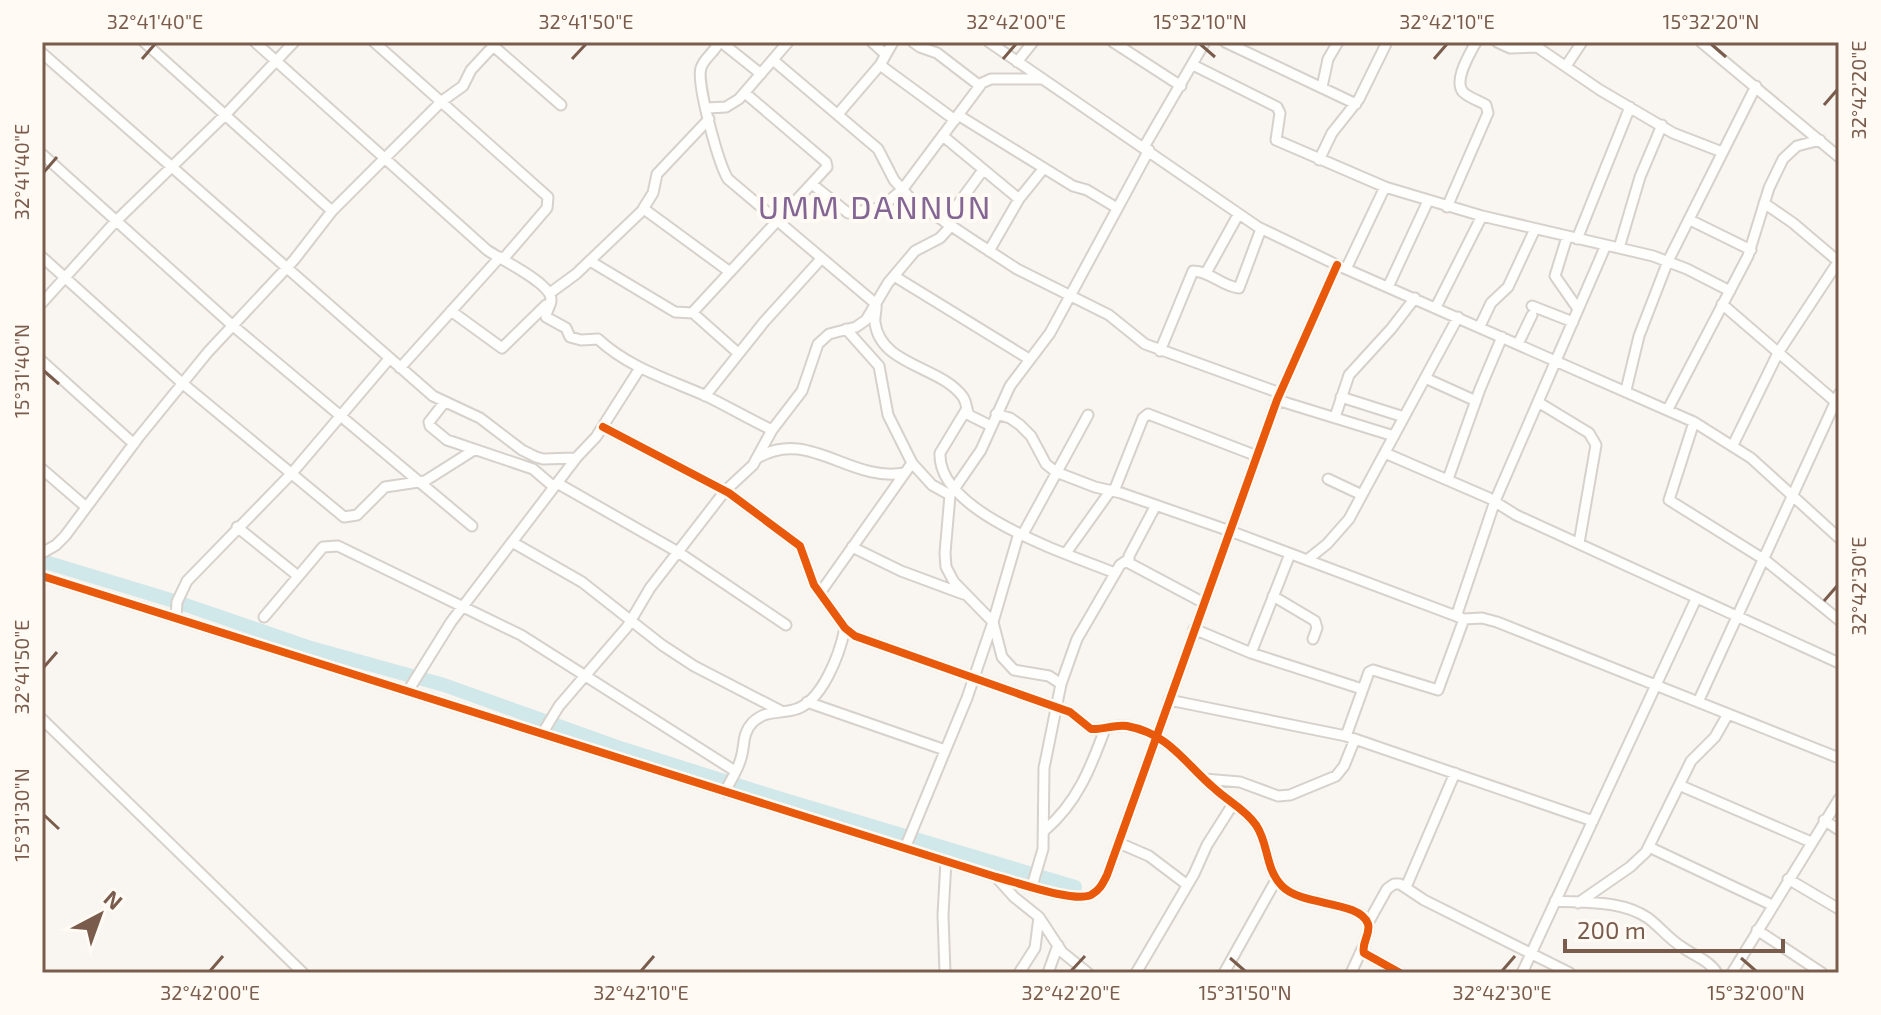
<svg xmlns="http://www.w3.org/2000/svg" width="1881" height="1015" font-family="'Exo 2',sans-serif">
<rect width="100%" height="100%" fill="#f9f5f0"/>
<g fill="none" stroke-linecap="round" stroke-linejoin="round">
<path stroke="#d0e8ea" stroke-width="14" d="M42 561 177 602 311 648 444 685 623 749 778 798 1075 887"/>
<g stroke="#d7d1cb" stroke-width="13">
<path id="minor" d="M144 42 332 211
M255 42 487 250C499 259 552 283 551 300 551 306 546 311 546 317L566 328 570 337 581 340 598 339C628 367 667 379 704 395 727 406 749 419 772 430
M374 42 548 197 547 208 504 258
M719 42C715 52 704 58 701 68 696 83 719 165 728 179L876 304C877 310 874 316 875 323 881 366 941 366 963 397 967 403 966 409 969 415L991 426
M721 42 761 74
M872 42 885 54
M913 42 920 47 937 53 980 86
M989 42 1258 227 1337 265 1694 422 1751 458 1839 538
M1113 42 1181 86
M1225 42 1356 104
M1497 42 1510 48 1537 47 1600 90 1673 133 1722 152
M1701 42 1839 157
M491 44 561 105
M42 53 433 396 480 418 522 450 536 457 543 459 576 458
M773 60 878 149 894 180 911 199 971 239 1017 269 1109 315 1145 344 1280 393
M1017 62 1033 42
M880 65 893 42
M1193 65 1277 107 1280 113 1276 140 1385 187 1482 216 1653 256 1687 269 1730 291
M1566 66 1582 42
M1322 87 1328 59 1338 42
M707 108 726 107 739 99 788 42
M838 114 880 65 955 120
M958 115 1073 186 1087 190 1117 208
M943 136 1019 199
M1144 147 1205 42
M42 154 232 325 472 526
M1319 160 1332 133 1359 99 1387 42
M812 184 848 213 880 208 902 190 982 83 991 79H1040
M1764 203 1793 223 1839 262
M1447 207 1488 113 1486 105C1480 101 1469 98 1463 92 1453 80 1470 54 1476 42
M643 209 653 193 657 174 709 119
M1690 220 1751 250
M945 222 983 170
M1567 237 1555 276 1578 309
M1577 239 1630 107
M1619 248 1640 177 1662 125
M989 251 1019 199 1044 168
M42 257 182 383 344 517 357 515 385 487 425 481 474 450
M590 261 675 312 693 313 738 353
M1346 269 1385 187
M1206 273 1238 215
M894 276 1029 359
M1388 287 1428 201
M550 293 576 274 644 209 730 272
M42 303 115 222 225 115 294 42
M1722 304 1838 404
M1532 306 1573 322
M1436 307 1482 216
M451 311 502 348 546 305
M692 313 827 167 826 162 745 93
M1480 326 1491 303 1508 287 1535 229
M846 329 879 366 888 415 912 463 932 485 950 495
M1518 344 1532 315
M1160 351 1193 271C1210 271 1223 287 1239 288L1261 229
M42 361 134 444
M400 368 500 257
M1425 378 1476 401
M1626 390 1639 336 1668 261 1756 86
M705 396 764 322 821 259
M1341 397 1404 417
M1277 400 1394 436
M1538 402 1589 433 1596 445 1579 543
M444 403 429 422 430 426 447 440 533 469 554 487
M1668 409 1748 256 1769 188 1783 159 1797 146 1820 140
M966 410 940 453C937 513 1068 554 1115 573
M996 414 1010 418 1020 425 1031 436 1046 464 1056 472 1095 487 1121 493 1230 531 1464 619 1438 690 1373 670 1369 672 1346 736
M1335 417 1349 375 1391 329 1415 298
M1694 422 1669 500 1765 560 1839 620
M603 427 729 493 800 546 814 585 845 628 855 636 1070 712 1091 729C1103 730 1115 724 1127 726 1170 734 1185 764 1215 789 1228 801 1246 810 1256 825 1269 844 1265 869 1282 886 1302 907 1360 900 1368 924 1371 934 1361 943 1364 953L1400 973
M1733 445 1778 353 1838 262
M1385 453 1489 498 1516 515 1839 663
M756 459C807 426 850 483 904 473
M42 469 86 507
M1328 479 1362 495
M1448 479 1480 389 1502 337
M557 483 678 552 786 625
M1114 491 1143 418 1148 414 1257 456
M1156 505 1129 556V563L1204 603
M237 527 298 576
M1019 533 993 622 1002 657 1014 670 1049 676 1061 684
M1023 534 1088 415
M512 542 582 582 662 645 694 666 781 711
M852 547 901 571 963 594
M42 553 56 545 65 536 138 438 208 352 294 260 332 211 442 101 463 86 471 70 497 42
M1066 553 1111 490
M1307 560 1327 544 1349 519 1458 317
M42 576 996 877C1016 882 1074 903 1091 895 1100 890 1103 883 1107 875L1277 400 1337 265
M820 593 912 463
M1273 596 1315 621 1317 628 1313 639
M1457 614 1495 501 1606 245
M264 617 323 547 338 546 521 635 735 771
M176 618 177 602 187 581 292 473 389 359
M1464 619 1482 618 1497 622 1839 758
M1194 629 1251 653 1362 689
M1251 653 1290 554
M408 691 451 622 577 457 596 437 640 368
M1169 700 1346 736 1593 821
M807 702 945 750
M1698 702 1839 394
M42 719 303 973
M542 734 559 706 627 627 650 588 725 491 753 465 772 430 802 391 818 344 829 334 856 327 866 320 888 283 915 251 940 238 951 226
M1204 779 1240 782 1278 796 1290 795 1336 776 1344 766 1355 739
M1679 785 1811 842
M725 792C730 781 738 770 741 758 745 745 742 734 752 723 765 710 777 714 793 710 822 704 840 653 845 628
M1824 820 1839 830
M1045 830C1077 803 1091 767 1105 729
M1119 843 1149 856 1186 884
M1649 847 1772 905
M905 848 967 698 993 622 954 582 946 567 945 553 950 495 981 450 1010 386 1050 333 1149 150
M996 877 1014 897 1039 917 1062 952 1088 973
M1788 879 1839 909
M1032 886 1043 849 1044 768 1061 684 1077 639 1120 565 1129 559
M1406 887 1455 773
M1555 901C1586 903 1621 900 1648 918 1660 927 1669 939 1682 947 1694 956 1709 960 1717 973
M1578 903 1630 867 1646 852 1691 761 1715 737 1728 714
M1368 923 1387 889 1394 884H1400L1424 900 1570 973
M1757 930 1822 973
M945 973 943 915 946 861
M1019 973 1035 948 1039 917
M1048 973 1058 945
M1136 973 1194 874 1207 845 1233 804
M1224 973 1276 880
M1351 973 1362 949
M1522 973 1696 599
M1732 973 1839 799"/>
</g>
<use href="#minor" stroke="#fefefd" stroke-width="9"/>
<g stroke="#fffaf3" stroke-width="13">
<path id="cycleway" d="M603 427 729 493 800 546 814 585 845 628 855 636 1070 712 1091 729C1103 730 1115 724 1127 726 1170 734 1185 764 1215 789 1228 801 1246 810 1256 825 1269 844 1265 869 1282 886 1302 907 1360 900 1368 924 1371 934 1361 943 1364 953L1400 973
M42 576 996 877C1016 882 1074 903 1091 895 1100 890 1103 883 1107 875L1277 400 1337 265"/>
</g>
<use href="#cycleway" stroke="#e8590c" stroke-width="8"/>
</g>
<path fill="none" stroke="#7a5c4d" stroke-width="3" d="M1200 44 1215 57M1711 44 1726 57M142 59 155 44M572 59 586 44M1003 59 1016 44M1434 59 1447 44M1824 105 1837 90M44 172 57 157M44 371 59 384M1824 601 1837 586M44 667 57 652M44 815 59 829M1230 958 1245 971M1741 958 1756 971M210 971 223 956M641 971 654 956M1071 971 1085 956M1502 971 1515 956"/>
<g text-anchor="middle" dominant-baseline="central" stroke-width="8" stroke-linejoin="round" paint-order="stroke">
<g font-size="32" letter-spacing="2" fill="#846695" stroke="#fffaf3">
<text x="875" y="206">UMM DANNUN</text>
</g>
</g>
<rect width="1881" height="1015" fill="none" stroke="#fffaf3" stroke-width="88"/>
<g transform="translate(100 915) rotate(41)" stroke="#fffaf3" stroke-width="6" paint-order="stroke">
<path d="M0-6L14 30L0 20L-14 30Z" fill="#7a5c4d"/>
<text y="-12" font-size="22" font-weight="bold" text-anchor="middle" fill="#7a5c4d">N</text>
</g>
<path d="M1565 939v12h218v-12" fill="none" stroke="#7a5c4d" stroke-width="4"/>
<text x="1577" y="939" font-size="24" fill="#7a5c4d" stroke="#fffaf3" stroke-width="6" paint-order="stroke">200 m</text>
<rect x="44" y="44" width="1793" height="927" fill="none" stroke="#7a5c4d" stroke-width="3"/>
<g font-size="20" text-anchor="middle" fill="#7a5c4d">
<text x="155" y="29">32°41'40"E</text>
<text x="586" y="29">32°41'50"E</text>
<text x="1016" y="29">32°42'00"E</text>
<text x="1200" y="29">15°32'10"N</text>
<text x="1447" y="29">32°42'10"E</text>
<text x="1711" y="29">15°32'20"N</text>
<text transform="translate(1859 90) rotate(-90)" y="7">32°42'20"E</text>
<text transform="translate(22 172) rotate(-90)" y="7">32°41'40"E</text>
<text transform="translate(22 371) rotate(-90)" y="7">15°31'40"N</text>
<text transform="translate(1859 586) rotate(-90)" y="7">32°42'30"E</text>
<text transform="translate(22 667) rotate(-90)" y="7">32°41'50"E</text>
<text transform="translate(22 815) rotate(-90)" y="7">15°31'30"N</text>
<text x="210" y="1000">32°42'00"E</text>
<text x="641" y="1000">32°42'10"E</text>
<text x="1071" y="1000">32°42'20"E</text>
<text x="1245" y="1000">15°31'50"N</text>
<text x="1502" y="1000">32°42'30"E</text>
<text x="1756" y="1000">15°32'00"N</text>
</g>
</svg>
